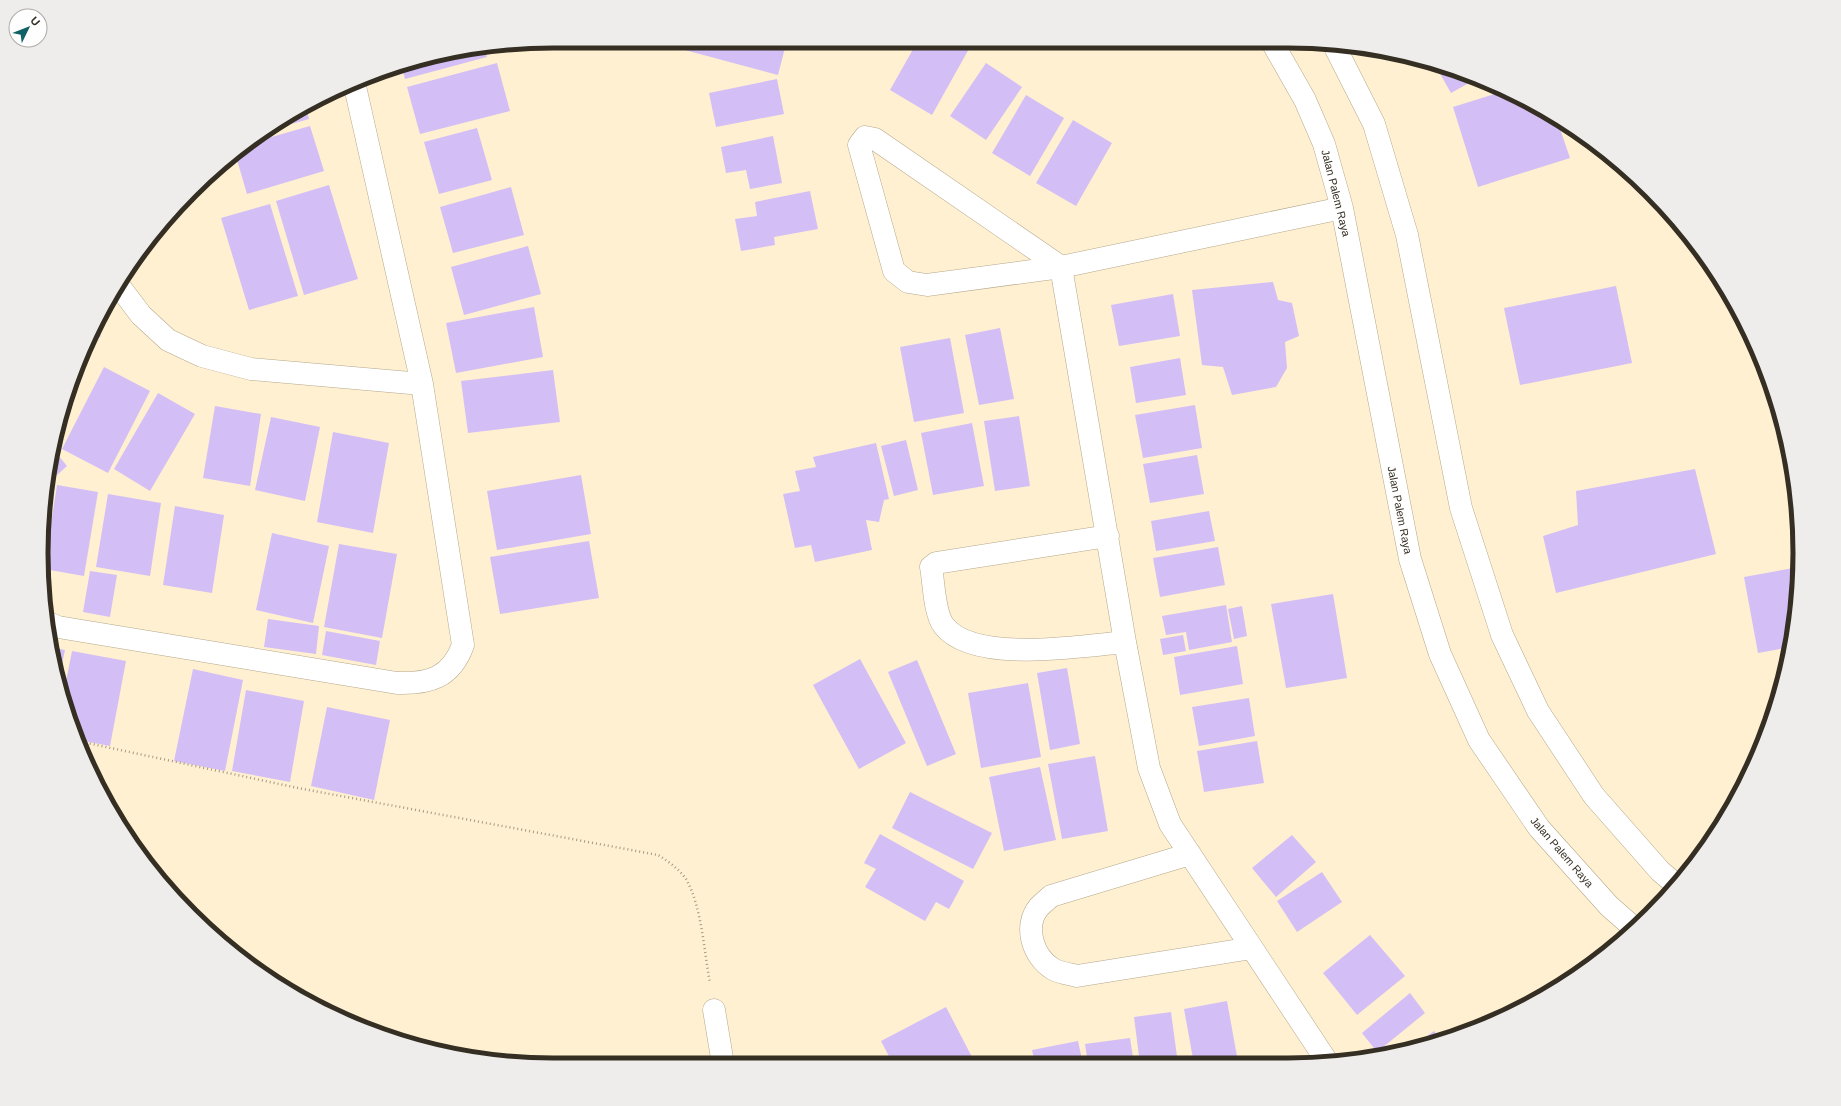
<svg xmlns="http://www.w3.org/2000/svg" width="1841" height="1106" font-family="Helvetica,sans-serif">
<rect width="100%" height="100%" fill="#fef0d1"/>
<path fill="#d4bef6" d="M786 44 778 75 681 49 682 45Z
M916 44H964L970 47 932 115 890 90Z
M484 46 487 57 405 79 401 65Z
M497 63 510 111 420 134 407 87Z
M986 63 1022 87 986 140 950 116Z
M1435 65 1453 68 1476 79 1451 93Z
M777 79 784 114 716 127 709 93Z
M1501 92 1557 120 1570 158 1478 187 1453 107Z
M1026 95 1064 118 1030 176 992 153Z
M306 107 309 119 267 131Z
M1073 120 1112 143 1076 206 1036 183Z
M310 126 324 171 247 194 235 153 243 145Z
M477 128 492 180 439 194 424 142Z
M773 136 782 183 750 189 746 170 726 173 721 147Z
M329 185 358 279 304 295 276 201Z
M511 187 524 235 453 253 440 207Z
M810 191 818 229 774 237 775 245 741 251 735 219 757 216 755 202Z
M270 204 298 296 249 310 221 218Z
M528 246 541 294 464 315 451 267Z
M1273 282 1278 300 1292 303 1299 336 1285 342 1287 368 1276 387 1232 395 1223 367 1202 365 1192 290Z
M1616 286 1632 363 1520 385 1504 308Z
M1173 294 1180 336 1119 346 1111 305Z
M534 307 543 357 456 373 446 323Z
M94 327 101 336 84 351Z
M1000 328 1014 399 979 405 965 335Z
M950 338 964 413 914 422 900 347Z
M1180 358 1186 395 1136 403 1130 367Z
M104 367 150 391 108 473 62 449Z
M553 370 560 422 468 433 461 381Z
M158 393 195 414 150 491 114 469Z
M1195 405 1202 448 1143 458 1135 415Z
M215 406 261 414 250 486 203 478Z
M1019 416 1030 486 995 491 984 421Z
M271 417 320 427 305 501 255 490Z
M972 423 984 486 933 495 921 433Z
M333 432 389 443 373 533 317 522Z
M906 440 918 490 894 496 881 446Z
M876 443 889 499 884 500 879 522 866 520 872 550 815 562 811 545 795 548 783 494 800 491 795 471 816 467 813 457Z
M54 450 67 466 46 485 49 472Z
M1197 455 1204 494 1150 503 1143 464Z
M1695 469 1716 554 1556 593 1543 536 1578 525 1576 491Z
M581 475 591 534 497 550 487 491Z
M57 485 98 492 84 576 44 569Z
M108 494 161 503 150 576 96 567Z
M175 506 224 515 212 593 163 585Z
M1209 511 1215 541 1156 551 1151 521Z
M272 533 329 546 313 623 256 610Z
M589 541 599 598 500 614 490 557Z
M339 544 397 554 382 638 324 627Z
M1218 547 1225 585 1160 597 1153 558Z
M1799 567 1791 647 1758 653 1744 577Z
M90 571 117 575 110 617 83 612Z
M1333 594 1347 678 1286 688 1271 604Z
M1226 605 1232 642 1189 650 1186 632 1166 635 1162 616Z
M1242 606 1247 636 1234 639 1228 609Z
M268 619 319 626 316 654 264 647Z
M326 631 380 641 376 665 322 655Z
M1183 635 1186 651 1163 655 1160 639Z
M1237 646 1243 684 1180 695 1174 657Z
M52 647 65 650 59 679Z
M72 651 126 661 110 746 78 740 68 717 63 697Z
M860 659 906 743 859 769 813 685Z
M917 660 956 754 927 766 888 672Z
M1067 668 1080 744 1050 750 1037 673Z
M193 669 243 680 225 771 174 761Z
M1028 683 1041 757 981 768 968 693Z
M246 690 304 701 290 782 232 771Z
M1249 698 1255 736 1199 746 1192 707Z
M327 707 390 720 374 800 311 786Z
M1257 741 1264 783 1204 792 1197 751Z
M1095 756 1108 831 1062 839 1048 764Z
M1040 767 1056 840 1004 851 989 777Z
M910 792 992 833 973 869 892 828Z
M880 834 964 881 949 909 936 902 925 921 865 887 876 869 864 863Z
M1292 835 1316 862 1276 897 1252 868Z
M1322 872 1342 902 1297 932 1277 901Z
M1370 935 1405 976 1357 1015 1323 973Z
M1410 993 1425 1013 1377 1052 1362 1033Z
M1227 1001 1238 1062 1225 1064H1194L1184 1009Z
M946 1007 972 1057 958 1064H893L881 1041Z
M1171 1012 1178 1064H1140L1134 1017Z
M1434 1031 1440 1039 1421 1047 1409 1049Z
M1130 1038 1134 1064H1088L1085 1044Z
M1078 1041 1083 1064H1035L1032 1050Z"/>
<g fill="none" stroke-linecap="round" stroke-linejoin="round">
<g stroke="#b5a88b" stroke-width="23">
<path id="minor" d="M1272 42 1305 100 1324 144 1342 208 1410 559 1440 654 1479 740 1539 828 1609 906 1634 928
M1334 45 1374 124 1407 235 1461 508 1502 635 1538 711 1594 796 1660 871 1674 883
M119 286 141 315 168 340 202 356 251 369 422 384
M1108 536 936 563 931 567C934 583 934 613 944 626 974 664 1083 646 1125 642
M46 622 58 627 397 683C429 684 451 678 463 645L422 384 354 82
M1190 854 1051 896C1047 900 1043 903 1039 907 1023 926 1033 957 1053 969 1060 973 1069 974 1077 976L1252 948
M714 1010 723 1064
M1328 1063 1170 824 1149 768 1125 642 1061 267 875 139 865 137 859 145 894 271 908 282 927 285 1061 267 1342 208"/>
</g>
<path stroke="#a59a84" stroke-width="2.5" stroke-dasharray="1 3" stroke-linecap="butt" d="M78 741 298 788 658 855C668 861 679 869 686 879 702 907 704 952 710 983"/>
<use href="#minor" stroke="#fff" stroke-width="22"/>
</g>
<g text-anchor="middle" dominant-baseline="central" stroke-width="3" stroke-linejoin="round" paint-order="stroke">
<g font-size="11" fill="#342e23" stroke="#fefefe">
<text transform="translate(1336 193) rotate(76)">Jalan Palem Raya</text>
<text transform="translate(1400 510) rotate(79)">Jalan Palem Raya</text>
<text transform="translate(1562 852) rotate(49)">Jalan Palem Raya</text>
</g>
</g>
<path d="M0 0H1841V1106H0ZM553 48H1288A505 505 0 0 1 1793 553V553A505 505 0 0 1 1288 1058H553A505 505 0 0 1 48 553V553A505 505 0 0 1 553 48Z" fill="#eeedec" fill-rule="evenodd"/>
<path fill="none" stroke="#342e23" stroke-width="5" d="M553 48H1288A505 505 0 0 1 1793 553V553A505 505 0 0 1 1288 1058H553A505 505 0 0 1 48 553V553A505 505 0 0 1 553 48Z"/>
<g transform="translate(28 28) rotate(47)"><circle r="19" fill="#fefefe" stroke="#adaba6"/>
<path d="M0-3L7 15L0 10L-7 15Z" fill="#116267"/>
<text y="-6" font-size="11" font-weight="bold" text-anchor="middle" fill="#342e23">U</text>
</g>
</svg>
